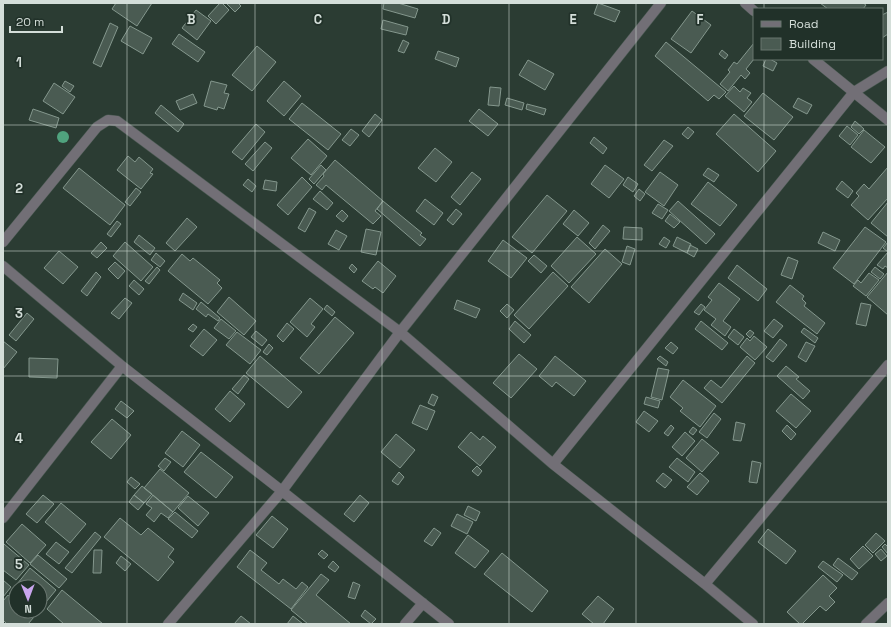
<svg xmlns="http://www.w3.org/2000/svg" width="891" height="627" font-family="'Space Grotesk',sans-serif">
<rect width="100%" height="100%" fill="#2b3c33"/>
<path fill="#4a5b52" stroke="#84978d" d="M116 3H152L137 26 112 9Z
M220 3H222L229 10 216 24 208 16Z
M227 3H238L241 6 235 12 227 4Z
M384 3H398L418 9 415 18 383 9Z
M598 3 620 11 615 22 594 14Z
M820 3H863L866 5 863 9H828Z
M196 10 211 21 197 40 182 28Z
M692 11 711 25 691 53 671 39Z
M888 12V34L882 38V15Z
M383 20 408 27 406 35 381 29Z
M110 23 118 27 101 67 93 63Z
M130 26 152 38 143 54 121 41Z
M179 34 205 52 198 62 172 44Z
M403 40 409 43 404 53 398 51Z
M666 42 726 92 719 99 714 95 708 101 655 56Z
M754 43V59L746 69 750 73 745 79 741 75 728 91 720 84 730 72 728 70 734 62 737 64Z
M257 46 276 62 252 91 232 75Z
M722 50 728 55 725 59 719 54Z
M438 51 459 58 456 67 435 59Z
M766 59H770L777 63 773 71 763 66Z
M528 60 554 74 545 90 519 75Z
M65 81 74 86 70 92 62 86Z
M211 81 227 85 224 93 229 94 224 109 218 107 217 110 204 106Z
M284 81 301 96 284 116 267 101Z
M54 83 75 97 63 114 43 101Z
M734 86 740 92 743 88 751 93 747 98 752 102 744 112 725 96Z
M490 87 501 88 499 106 488 105Z
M763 93 793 117 774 140 744 116Z
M193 94 197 103 180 110 176 101Z
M507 98 524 103 522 110 505 105Z
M798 98 812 105 807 114 793 107Z
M302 103 341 134 328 150 289 119Z
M527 104 546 109 544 115 526 109Z
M161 105 184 124 178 132 155 113Z
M33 109 59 118 56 128 29 120Z
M479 109 498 124 488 136 469 121Z
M375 114 382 120 369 137 362 131Z
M734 114 776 151 758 172 716 134Z
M855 121 864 129 859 134 851 127Z
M256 124 265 132 242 160 232 152Z
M847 126 858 135 850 145 839 136Z
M688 127 694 132 688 139 682 134Z
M351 129 359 135 350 146 342 140Z
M864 130 885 147 871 163 851 147Z
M594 137 607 148 603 154 590 143Z
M308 139 327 156 311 175 291 158Z
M664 140 673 146 652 171 644 165Z
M265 142 272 148 253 171 245 164Z
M435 148 452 162 436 182 418 168Z
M128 156 135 162 139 157 153 169 150 173 153 174 141 189 117 170Z
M335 160 383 201 375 211 381 216 373 224 326 185 322 190 316 185 324 176 323 174Z
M321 165 326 170 314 184 309 179Z
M605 165 624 179 609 198 591 184Z
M888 167V198L868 220 851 205 859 196 856 193 864 184 869 189Z
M79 168 125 205 110 225 63 188Z
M708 168 719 175 714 182 703 175Z
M472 172 481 179 460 205 451 197Z
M660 172 678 185 664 206 645 192Z
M302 177 312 187 288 215 277 205Z
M628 177 638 184 633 192 623 185Z
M248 179 256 186 252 192 243 185Z
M265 180 277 182 276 191 263 189Z
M842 181 853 191 848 198 836 189Z
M708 182 737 205 720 226 691 204Z
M136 188 141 192 130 206 125 202Z
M639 189 645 194 640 201 634 196Z
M320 191 333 203 327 210 313 199Z
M547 195 567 211 532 253 512 237Z
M425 199 443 213 434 225 416 211Z
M383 201 422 233 420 235 426 239 420 246 377 209Z
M678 201 715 234 706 244 669 211Z
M888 202V237L871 223Z
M658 204 668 210 662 219 652 213Z
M309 208 316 212 305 232 298 228Z
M456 209 462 214 453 225 447 220Z
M342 210 348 216 343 222 336 216Z
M574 210 589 223 578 236 563 224Z
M670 214 680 222 674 228 665 221Z
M187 218 197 227 175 251 166 243Z
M117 221 121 224 111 237 107 234Z
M603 225 610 231 595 249 589 243Z
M624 227 642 228V240L623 239Z
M865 227 886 242 854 284 833 268Z
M366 229 381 232 376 255 361 252Z
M336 230 347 236 339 250 328 244Z
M823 232 840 240 835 251 818 243Z
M139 235 155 248 150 255 134 242Z
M577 237 596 254 569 283 551 266Z
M664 237 670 241 666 248 659 244Z
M677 237 691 244 687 253 673 246Z
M503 240 527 258 511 278 488 261Z
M101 242 107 248 97 258 91 253Z
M125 242 153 267 141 281 113 256Z
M888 242V268L885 266 883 269 877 265 888 252 883 248Z
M690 245 698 249 694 257 687 253Z
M627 246 635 249 630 265 622 262Z
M605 249 622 264 589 303 571 287Z
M59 251 78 267 63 284 44 268Z
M156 253 165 261 160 267 151 260Z
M182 254 190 261 193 258 220 280 217 283 222 288 208 304 168 271Z
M534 255 547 266 541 273 528 261Z
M788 257 798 261 792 279 781 275Z
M378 261 396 276 383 293 375 287 373 289 362 281Z
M115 262 125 271 118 279 108 269Z
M352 264 357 269 354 273 349 268Z
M737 265 767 289 758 301 728 278Z
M157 267 160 270 149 284 145 281Z
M875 267 884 274 880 279 871 272Z
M96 272 101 277 87 296 81 291Z
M553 272 568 286 529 329 514 315Z
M888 272V315L867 297Z
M869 273 879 280 866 296 853 286 858 280 861 283Z
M134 280 144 289 139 295 129 286Z
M719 283 740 299 723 321 731 327 725 336 711 325 716 319 704 310 712 300 708 297Z
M790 285 804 296 802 299 806 303 804 306 825 323 817 334 776 302Z
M183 293 197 303 193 310 179 300Z
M229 297 256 321 244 335 217 312Z
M125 298 132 303 119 319 111 313Z
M310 298 323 309 311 324 315 327 307 337 290 322Z
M457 300 480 309 476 318 454 309Z
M201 302 220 318 218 321 208 314 206 317 196 309Z
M861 303 871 305 866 326 856 324Z
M507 304 514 310 507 318 500 311Z
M701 304 705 307 699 315 694 312Z
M327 305 335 312 332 316 324 309Z
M27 313 34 319 16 341 9 335Z
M335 317 354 333 319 374 300 358Z
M221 319 236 331 229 339 214 328Z
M774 319 783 326 773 338 764 331Z
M515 321 531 335 524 343 509 329Z
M701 321 728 343 722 350 695 329Z
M287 323 294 329 283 342 277 336Z
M193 324 197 327 193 332 188 329Z
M804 328 818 338 815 343 801 332Z
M204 329 217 340 203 356 190 346Z
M734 329 744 337 738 345 728 337Z
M750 330 754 333 750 338 746 334Z
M256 331 267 340 262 346 251 337Z
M237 332 261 350 250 364 226 345Z
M754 336 767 347 755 360 740 347 747 338 750 341Z
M780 339 787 345 773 362 766 357Z
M3 341 17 352 3 369Z
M671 342 678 348 673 354 665 348Z
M806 342 815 346 806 362 798 357Z
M269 344 273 348 267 355 263 352Z
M519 354 537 369 511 398 493 383Z
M260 356 302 392 288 408 246 373Z
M555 356 586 381 574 396 556 382 552 387 539 376Z
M660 356 668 362 666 366 657 359Z
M747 356 755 363 722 403 704 388 711 380 721 388Z
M29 358 58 359 57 378 29 377Z
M786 366 799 377 796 379 810 391 803 399 777 376Z
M658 368 669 370 662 400 651 397Z
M244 375 249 379 238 394 232 389Z
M683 380 716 406 700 427 680 411 683 408 670 397Z
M230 391 245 404 230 422 215 409Z
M432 394 438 397 434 406 428 403Z
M791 394 811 411 796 428 776 411Z
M646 397 660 401 658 408 644 404Z
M121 401 134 411 127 418 115 409Z
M420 405 435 411 427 430 412 423Z
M644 411 658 421 649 432 636 422Z
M714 413 721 419 707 438 699 432Z
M112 419 131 435 111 459 91 442Z
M736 422 745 424 741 441 733 440Z
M671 425 674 428 668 436 664 433Z
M787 425 796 434 791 440 782 431Z
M693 427 697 430 693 435 689 432Z
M182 431 200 445 183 467 165 453Z
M471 432 480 440 483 436 496 447 480 466 458 447Z
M685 432 695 441 682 456 672 447Z
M396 434 415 450 400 468 381 452Z
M702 439 719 453 702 472 686 458Z
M201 452 233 477 216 498 184 472Z
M165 458 171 462 164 471 158 466Z
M677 458 695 472 688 482 669 467Z
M752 461 761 463 757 483 749 482Z
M477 466 482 471 478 476 472 471Z
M160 469 189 493 173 512 144 488Z
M399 472 404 477 398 485 392 481Z
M663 473 672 480 665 488 656 481Z
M700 473 709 481 697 495 687 487Z
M131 477 140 484 135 489 127 482Z
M142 486 152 494 144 503 134 495Z
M43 495 54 504 37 523 26 514Z
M134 495 144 503 138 510 129 502Z
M153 495 173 512 168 518 161 513 154 522 146 515 152 508 146 504Z
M360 495 369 503 354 522 344 514Z
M188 496 209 513 198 526 178 508Z
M61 503 86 524 70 543 45 522Z
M468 506 480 512 476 521 464 515Z
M175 512 198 531 192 538 168 519Z
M457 514 473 522 467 534 451 526Z
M272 516 288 529 273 548 256 535Z
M120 518 141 535 148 528 174 549 168 557 174 562 158 581 104 537Z
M22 524 46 545 30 563 6 542Z
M434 528 441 533 432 546 424 541Z
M768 529 796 551 786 564 758 542Z
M95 532 101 537 72 573 65 568Z
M876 533 885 541 873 553 865 545Z
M468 535 489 551 475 568 455 553Z
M56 542 69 552 59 564 46 554Z
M4 544 29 565 16 580 3 570V546Z
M885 544 888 547V554L882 547Z
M863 546 873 556 859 569 850 559Z
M881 549 887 556 881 561 875 554Z
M94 550H102L101 573H93Z
M250 550 267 563 261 570 279 584 283 579 296 589 302 582 308 587 291 609 237 567Z
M322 550 328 555 324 559 318 554Z
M502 553 548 591 532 612 484 574Z
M38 555 67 579 59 588 30 564Z
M121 556 131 564 125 571 116 563Z
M838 558 858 573 852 580 833 565Z
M333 561 339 567 335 572 328 567Z
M823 561 843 575 837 582 818 567Z
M30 568 56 590 41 608 40 587H16V600L9 594Z
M321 574 329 580 316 595 351 624H308L291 610Z
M823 575 837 588 829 596 835 602 826 611 820 606 802 624H800L787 612Z
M3 580 11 587 3 597Z
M353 582 360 585 355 599 348 597Z
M62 590 103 624H64L47 609Z
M8 595 16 601V611H28L34 617 28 624H7L3 620V601Z
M598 596 614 609 603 624H594L582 614Z
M365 610 376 619 371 624 361 616Z
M241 616 251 624H234Z
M293 616 303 624H287Z"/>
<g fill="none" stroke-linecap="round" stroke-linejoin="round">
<g stroke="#495951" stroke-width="11">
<path id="minor" d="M745 3 754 11
M813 59 888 120
M3 242 97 127 108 120 117 121 400 332 553 464 705 584 753 624
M3 266 122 366 282 491 449 624
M553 464 854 92 888 71
M3 518 122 366
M705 584 888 365
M168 624 282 491 400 332 661 3
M405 624 423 603
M866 624 888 603"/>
</g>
<use href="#minor" stroke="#726f76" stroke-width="10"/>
</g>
<circle fill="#50a37e" cx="63" cy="137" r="6"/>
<path fill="none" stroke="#d4ded9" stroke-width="1" stroke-opacity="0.55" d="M127 3V624M255 3V624M382 3V624M509 3V624M636 3V624M764 3V9M764 59V624M3 125H888M3 251H888M3 376H888M3 502H888"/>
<g font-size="13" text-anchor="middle" font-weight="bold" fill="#d4ded9" stroke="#213129" stroke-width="3.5" stroke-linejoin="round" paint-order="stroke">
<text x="191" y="24">B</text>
<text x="318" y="24">C</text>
<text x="446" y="24">D</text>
<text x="573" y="24">E</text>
<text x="700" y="24">F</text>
<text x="19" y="67">1</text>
<text x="19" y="193">2</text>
<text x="19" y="318">3</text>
<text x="19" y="443">4</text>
<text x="19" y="569">5</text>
</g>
<rect width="891" height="627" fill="none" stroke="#d4ded9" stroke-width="8"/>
<rect x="753" y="8" width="130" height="52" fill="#213129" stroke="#69766f"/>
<rect x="761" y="21" width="20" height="6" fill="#726f76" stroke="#69766f"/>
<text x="789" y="28" font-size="12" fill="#d4ded9">Road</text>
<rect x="761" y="38" width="20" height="12" fill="#4a5b52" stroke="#69766f"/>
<text x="789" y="48" font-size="12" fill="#d4ded9">Building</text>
<g transform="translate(28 599) rotate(179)"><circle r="19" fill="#213129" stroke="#69766f"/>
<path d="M0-3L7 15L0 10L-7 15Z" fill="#c9a5ee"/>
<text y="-6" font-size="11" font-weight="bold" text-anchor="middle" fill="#d4ded9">N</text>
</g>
<path d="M10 26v6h52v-6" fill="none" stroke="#d4ded9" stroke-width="2"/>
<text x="16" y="26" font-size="12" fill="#d4ded9" stroke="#213129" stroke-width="3" paint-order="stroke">20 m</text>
</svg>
